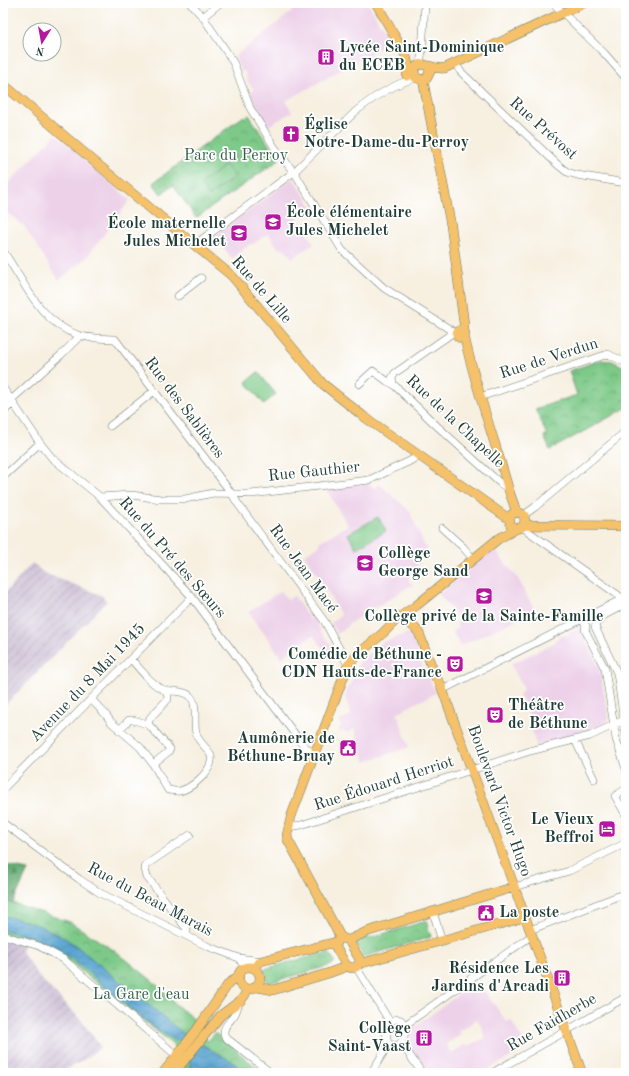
<svg xmlns="http://www.w3.org/2000/svg" width="629" height="1076" font-family="'Old Standard TT',serif">
<defs>
<pattern id="industrial-furrows" width="10" height="10" patternUnits="userSpaceOnUse"><rect width="10" height="10" fill="#ccbfd4"/><path d="M-1 1l2-2M0 10L10 0M9 11l2-2" fill="none" stroke="#a59cad"/></pattern>
<pattern id="forest-firs" width="22" height="20" patternUnits="userSpaceOnUse"><rect width="22" height="20" fill="#66ad74"/><path d="M5 1l3.5 6h-7zM16 11l3.5 6h-7z" fill="#538e60"/></pattern>
<pattern id="park-crowns" width="20" height="18" patternUnits="userSpaceOnUse"><rect width="20" height="18" fill="#7dc988"/><path d="M2 6a3 3 0 1 1 6 0M12 15a3 3 0 1 1 6 0" fill="none" stroke="#66a470"/></pattern>
<pattern id="water-waves" width="16" height="10" patternUnits="userSpaceOnUse"><rect width="16" height="10" fill="#56a3cf"/><path d="M0 5q4-4 8 0t8 0" fill="none" stroke="#4786a9"/></pattern>
</defs>
<rect width="100%" height="100%" fill="#fff"/>
<filter id="ink" filterUnits="userSpaceOnUse"><feTurbulence type="fractalNoise" baseFrequency=".025" numOctaves="2"/><feDisplacementMap in="SourceGraphic" scale="8" xChannelSelector="R" yChannelSelector="G"/><feConvolveMatrix kernelMatrix="1 2 1 2 8 2 1 2 1" color-interpolation-filters="sRGB"/></filter>
<filter id="wash" filterUnits="userSpaceOnUse"><feTurbulence type="fractalNoise" baseFrequency=".012" numOctaves="4" result="noise"/><feDisplacementMap in="SourceGraphic" scale="16" xChannelSelector="R" yChannelSelector="G"/><feGaussianBlur stdDeviation="0.9" result="paint"/><feColorMatrix in="noise" values="0 0 0 0 0 0 0 0 0 0 0 0 0 0 0 0 0 1.4 0 .05"/><feComposite in="paint" operator="in"/></filter>
<g filter="url(#wash)">
<rect width="100%" height="100%" fill="#f7f0e1"/>
<path fill="#edd1e9" fill-rule="evenodd" d="M303 3H368L385 32 388 31 395 44 389 48 387 44 286 101 292 112 269 126 259 112 261 111 249 94 254 90 248 83 244 70 241 72 235 56Z
M56 134 130 200 87 257 59 280 24 226 3 209V189Z
M293 178 313 208 297 218 314 244 292 258 284 248 280 250 268 234 253 244H250L232 259 219 241 215 244 210 239Z
M368 484 375 489 379 484 411 512V515L427 551 408 579 413 586 411 587 410 586 347 625V627L337 634 331 623 341 615 318 575 304 555 320 545 319 542 348 525 325 488Z
M494 549 519 580 535 611 460 646 452 631 458 628 456 624 460 620 439 594Z
M281 591 288 600 293 596 295 597 310 620 313 617 321 630 320 631 335 650 328 655 313 635 282 658 254 620 251 618 252 617 248 612Z
M579 627 599 668 609 718 607 722 595 728 579 732V735L536 746 526 704 523 701 519 696 523 688 511 664 554 643 555 640 564 635 568 636 569 633Z
M411 632 426 676H428L436 693 397 713 409 747 365 762 355 729 346 733 343 729 342 732 339 731 341 725 339 721 351 715 345 696 360 662 384 641H387Z
M477 981 507 1022 511 1020 527 1048 482 1073H427L409 1045 413 1028ZM477 1019 483 1029V1033L486 1038 468 1046 466 1044 451 1053 446 1044 461 1035 459 1032Z"/>
<path fill="url(#industrial-furrows)" d="M32 563 44 573 101 595 107 601 3 707V595Z
M3 933 27 939 21 950 39 977 81 1020 101 1047 85 1059 62 1072 63 1073H3Z"/>
<path fill="url(#forest-firs)" stroke="#427554" d="M3 865 28 870 13 903 3 901Z"/>
<path fill="url(#park-crowns)" stroke="#4e835e" d="M249 115 279 160 196 218 173 185 161 194 153 183 244 116 245 118Z
M601 360 612 361 626 368V408L550 450 544 436 547 435 535 409 577 395 569 371Z
M3 901 13 903 70 922 118 953 160 987 175 1004 196 1021 191 1028 208 1041 215 1033 263 1073H188L181 1063 175 1046 70 962 3 933Z
M426 921 431 937 363 957 354 940 367 934 370 938Z
M328 952 335 961 332 965 268 983 263 970 271 967Z"/>
<path fill="#7dc988" stroke="#4e835e" d="M226 165 235 177 209 196 200 184Z
M258 372 276 394 264 404 246 382Z
M378 517 386 531 356 548 348 534Z"/>
<path fill="url(#water-waves)" stroke="#3a7082" d="M3 916C29 920 53 930 74 944L184 1034 233 1062 245 1073H194L190 1069V1062L179 1041C163 1036 149 1023 136 1013 109 992 82 963 52 946 37 938 19 933 3 930Z"/>
</g>
<g filter="url(#ink)">
<g fill="none" stroke-linecap="round" stroke-linejoin="round">
<g stroke="#6b7c71" stroke-width="8">
<path id="minor" d="M190 3 203 17 228 54 234 64 250 108 275 148 296 175 342 250 384 288 454 332
M553 3 604 53 626 78
M203 17 220 3
M420 64 422 51 425 3
M458 67 460 71 558 165 567 172 577 175 626 183
M197 246 201 240 294 172 355 112C372 98 394 84 416 78
M3 251C24 281 40 323 78 335 89 339 103 338 115 339L232 494 238 504 325 622 348 665
M178 296 201 278
M457 333 454 332 395 373 392 378 393 384 437 426 501 484 509 488
M359 384 373 371 387 381 393 384
M3 388 40 443 52 458 100 497 192 597 303 745 310 751H315
M480 397 608 354 626 363
M11 400 61 355 80 336
M3 412 13 403
M110 426 154 391
M3 477 40 443
M100 497 131 495 161 499H185L213 493 251 494 369 480 410 461 418 456
M524 515 535 507 626 431
M522 527 625 600
M442 528 463 547 473 559
M624 605 603 616 601 620 597 622 595 627 617 673 626 735
M582 619 586 626 585 630 605 669 616 739 626 769
M442 690 616 602 624 601
M91 699 106 715 111 722 140 747 153 764 168 790C172 790 177 792 180 791 192 788 214 770 211 756 208 747 198 743 196 733 193 722 199 703 189 695 181 689 170 693 162 689 150 683 140 669 131 659
M119 730 129 720H133L148 724
M575 740 594 779
M153 764 168 752 170 749 148 724 150 718 168 699 167 691
M3 789 91 699 192 597
M626 789 615 796 626 815
M3 823 79 879 100 893 207 946 239 958 245 968
M288 827 301 825 530 751 590 736 626 719
M514 887 569 871 626 843
M433 912 442 941
M530 930 626 893
M3 935 39 946 63 959 177 1056
M187 936V929L147 877 145 869 146 865 190 835
M239 958 261 961
M356 967 390 1022
M240 1001C238 1005 237 1010 235 1014 230 1022 221 1027 225 1037L271 1073
M396 1019 401 1020C409 1028 404 1052 389 1044 384 1036 387 1022 396 1019Z
M405 1025 531 936
M401 1043 422 1073
M371 1073 389 1044
M492 1073 626 997"/>
</g>
<g stroke="#6b7c71" stroke-width="10">
<path id="major" d="M376 3 406 56 408 64 407 76
M428 67 430 72 427 78 422 80 415 77 414 70C420 57 431 71 445 68L584 3
M423 80 451 226 464 324V333
M3 84 115 179 232 276 323 384 363 416 509 519
M457 334a4 4 0 1 1 8 0a4 4 0 1 1-8 0Z
M464 335C473 376 486 416 499 457 505 475 509 495 517 512
M524 525 626 526
M404 619 415 628 419 633 436 678 440 683 582 1073
M341 938 288 840 287 835 291 817 348 665 356 656 383 633 397 619 417 605 498 539 516 529 522 527 525 522 524 515 518 512 512 514 509 519 511 526 516 529
M349 940 366 932 514 887
M336 942 335 946 346 965 351 968 356 967 359 964 525 917
M238 978a11 11 0 1 1 22 0a11 11 0 1 1-22 0Z
M254 968 261 961 336 942 338 939 343 938 349 941 360 960 359 964
M257 987 273 990 329 973 348 966
M163 1073 196 1031 229 983 239 977
M174 1073 221 1015 240 1001 245 995 247 989"/>
</g>
<use href="#minor" stroke="#fff" stroke-width="7"/>
<use href="#major" stroke="#f5c16b" stroke-width="9"/>
</g>
</g>
<defs>
<g id="building-square" transform="scale(0.9)"><rect x="-9" y="-9" width="18" height="18" rx="4" fill="#b5179e" stroke="#fff"/><path d="M-4-6H4V6H1V3H-1V6H-4ZM-2.5-4.3h1.7v1.8h-1.7ZM.8-4.3h1.7v1.8H.8ZM-2.5-1h1.7V.8h-1.7ZM.8-1h1.7V.8H.8Z" fill="#fff"/></g>
<g id="church-square" transform="scale(0.9)"><rect x="-9" y="-9" width="18" height="18" rx="4" fill="#b5179e" stroke="#fff"/><path d="M-1.2-6h2.4v3.5h3.3v2.4h-3.3V6h-2.4V-.1h-3.3v-2.4h3.3Z" fill="#fff"/></g>
<g id="school-square" transform="scale(0.9)"><rect x="-9" y="-9" width="18" height="18" rx="4" fill="#b5179e" stroke="#fff"/><path d="M0-5L7-2L0 1L-7-2ZM-4 1L0 2.5L4 1V4Q0 6-4 4Z" fill="#fff"/></g>
<g id="theatre-square" transform="scale(0.9)"><rect x="-9" y="-9" width="18" height="18" rx="4" fill="#b5179e" stroke="#fff"/><path d="M-5-5.5Q0-4 5-5.5V0Q5 5 0 6Q-5 5-5 0ZM-3.3-2.5H-1v1.5H-3.3ZM1-2.5H3.3v1.5H1ZM-2.8 1Q0 5.5 2.8 1Z" fill="#fff"/></g>
<g id="civic-square" transform="scale(0.9)"><rect x="-9" y="-9" width="18" height="18" rx="4" fill="#b5179e" stroke="#fff"/><path d="M-.6-6.5H3V-4.5H.6V-3L4-1V1h2V6H-6V1h2V-1L-.6-3ZM-1.2 2.5V6h2.4V2.5Z" fill="#fff"/></g>
<g id="hotel-square" transform="scale(0.9)"><rect x="-9" y="-9" width="18" height="18" rx="4" fill="#b5179e" stroke="#fff"/><path d="M-6-4.5h1.5V1H6V5H4.5V3h-9V5H-6ZM-4 0a1.8 1.8 0 1 1 3.6 0ZM.5 0V-2.5h3Q6-2.5 6 0Z" fill="#fff"/></g>
</defs>
<g fill-rule="evenodd">
<use href="#building-square" x="326" y="57"/>
<use href="#church-square" x="291" y="134"/>
<use href="#school-square" x="273" y="222"/>
<use href="#school-square" x="239" y="233"/>
<use href="#school-square" x="365" y="563"/>
<use href="#school-square" x="484" y="596"/>
<use href="#theatre-square" x="455" y="664"/>
<use href="#theatre-square" x="495" y="715"/>
<use href="#civic-square" x="348" y="748"/>
<use href="#hotel-square" x="607" y="829"/>
<use href="#civic-square" x="486" y="913"/>
<use href="#building-square" x="562" y="978"/>
<use href="#building-square" x="424" y="1038"/>
</g>
<g text-anchor="middle" dominant-baseline="central" stroke-width="3.5" stroke-linejoin="round" paint-order="stroke">
<g font-size="16" font-weight="bold" fill="#1f3d34" stroke="#fff" text-anchor="start">
<text x="339" y="48">Lycée Saint-Dominique<tspan x="339" dy="18">du ECEB</tspan></text>
<text x="304" y="125">Église<tspan x="304" dy="18">Notre-Dame-du-Perroy</tspan></text>
<text x="286" y="213">École élémentaire<tspan x="286" dy="18">Jules Michelet</tspan></text>
<text x="226" y="224" text-anchor="end">École maternelle<tspan x="226" dy="18">Jules Michelet</tspan></text>
<text x="378" y="554">Collège<tspan x="378" dy="18">George Sand</tspan></text>
<text x="484" y="617" text-anchor="middle">Collège privé de la Sainte-Famille</text>
<text x="442" y="655" text-anchor="end">Comédie de Béthune -<tspan x="442" dy="18">CDN Hauts-de-France</tspan></text>
<text x="508" y="706">Théâtre<tspan x="508" dy="18">de Béthune</tspan></text>
<text x="335" y="739" text-anchor="end">Aumônerie de<tspan x="335" dy="18">Béthune-Bruay</tspan></text>
<text x="594" y="820" text-anchor="end">Le Vieux<tspan x="594" dy="18">Beffroi</tspan></text>
<text x="499" y="913">La poste</text>
<text x="549" y="969" text-anchor="end">Résidence Les<tspan x="549" dy="18">Jardins d'Arcadi</tspan></text>
<text x="411" y="1029" text-anchor="end">Collège<tspan x="411" dy="18">Saint-Vaast</tspan></text>
</g>
<g font-size="16" fill="#1f3d34" stroke="#fff">
<text transform="translate(543 129) rotate(42)">Rue Prévost</text>
<text transform="translate(261 290) rotate(49)">Rue de Lille</text>
<text transform="translate(549 359) rotate(-18)">Rue de Verdun</text>
<text transform="translate(184 408) rotate(53)">Rue des Sablières</text>
<text transform="translate(455 422) rotate(43)">Rue de la Chapelle</text>
<text transform="translate(314 472) rotate(-6)">Rue Gauthier</text>
<text transform="translate(172 558) rotate(49)">Rue du Pré des Sœurs</text>
<text transform="translate(303 569) rotate(54)">Rue Jean Macé</text>
<text transform="translate(88 683) rotate(-46)">Avenue du 8 Mai 1945</text>
<text transform="translate(384 784) rotate(-18)">Rue Édouard Herriot</text>
<text transform="translate(499 801) rotate(70)">Boulevard Victor Hugo</text>
<text transform="translate(150 900) rotate(28)">Rue du Beau Marais</text>
<text transform="translate(552 1023) rotate(-30)">Rue Faidherbe</text>
</g>
<g font-size="16" fill="#366049" stroke="#fff">
<text x="236" y="156">Parc du Perroy</text>
<text x="141" y="995">La Gare d'eau</text>
</g>
</g>
<rect width="629" height="1076" fill="none" stroke="#fff" stroke-width="16"/>
<g transform="translate(42 42) rotate(191)"><circle r="19" fill="#ffffff" stroke="#a5b1ae"/>
<path d="M0-3L7 15L0 10L-7 15Z" fill="#b5179e"/>
<text y="-6" font-size="11" font-weight="bold" text-anchor="middle" fill="#1f3d34">N</text>
</g>
</svg>
